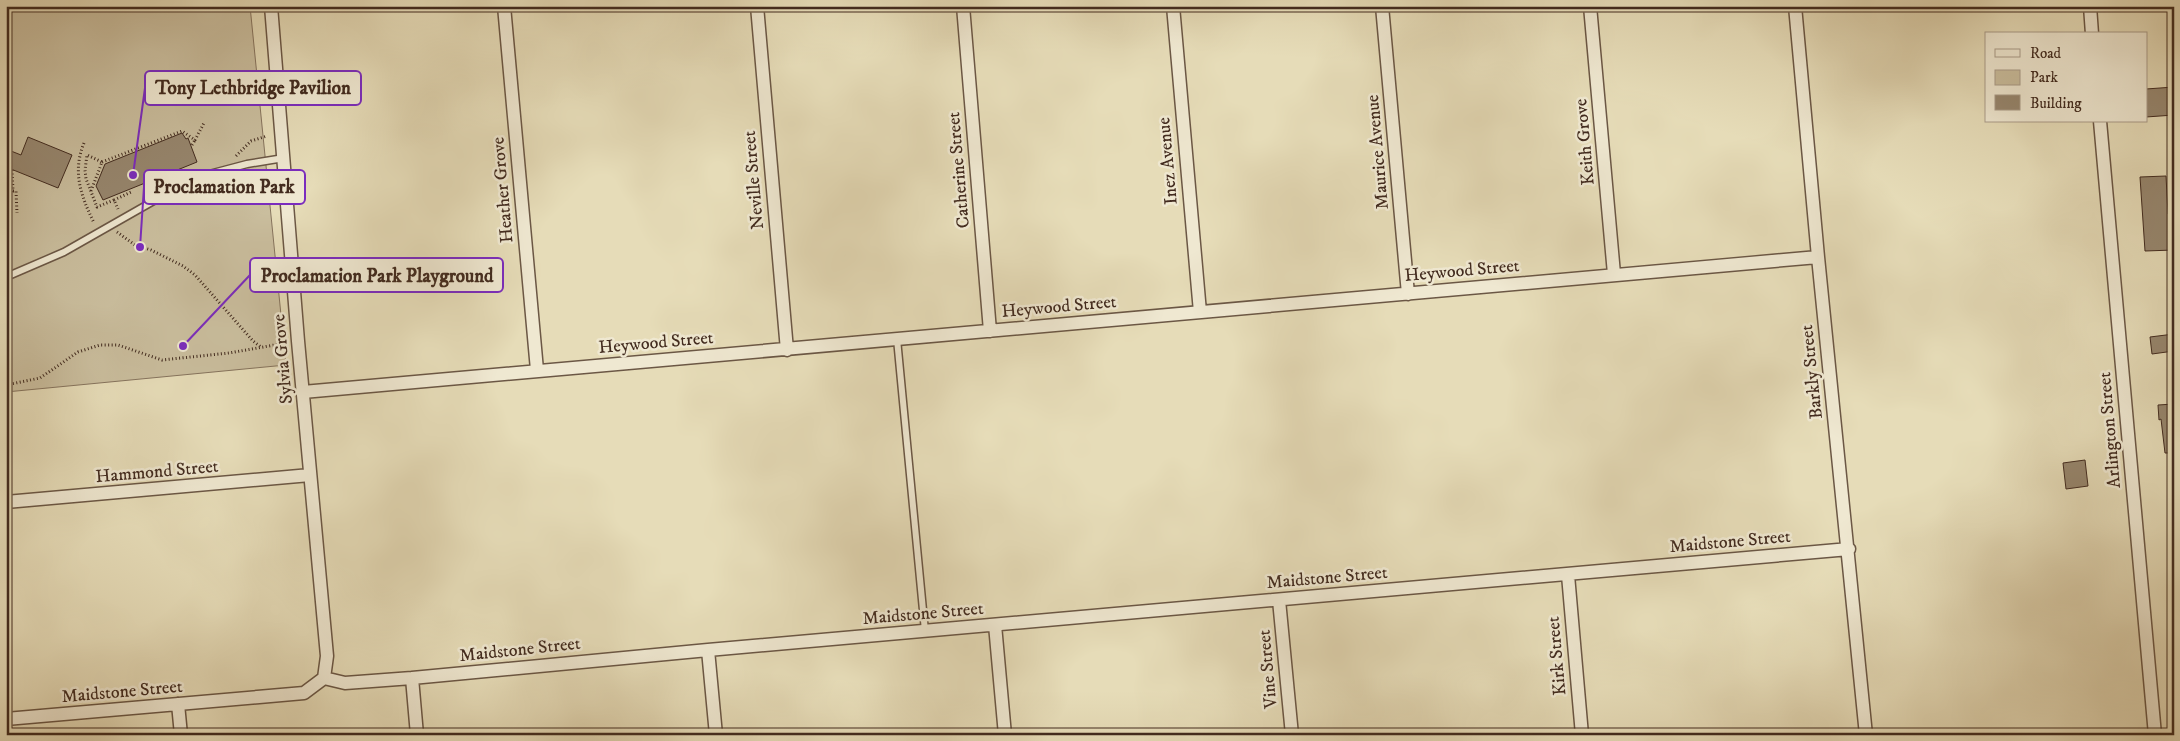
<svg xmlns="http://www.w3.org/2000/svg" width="2180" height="741" font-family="'IM FELL DW Pica',serif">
<rect width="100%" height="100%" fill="#e6dcb8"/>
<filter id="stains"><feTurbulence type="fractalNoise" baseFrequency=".004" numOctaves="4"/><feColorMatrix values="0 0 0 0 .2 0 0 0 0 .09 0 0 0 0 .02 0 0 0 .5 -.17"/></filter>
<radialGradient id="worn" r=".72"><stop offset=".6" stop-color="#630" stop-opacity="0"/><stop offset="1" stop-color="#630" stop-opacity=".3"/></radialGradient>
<path fill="#cabe9e" stroke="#86745e" d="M6 6H250L286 365 6 392Z"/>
<path fill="#97876f" stroke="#422b1f" d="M2174 87V115L2146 117V89Z
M182 133 186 139 188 138 197 162 103 200 96 186 105 164Z
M28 137 72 155 58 188 6 167V149L21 155Z
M2166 176 2168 214 2174 213V250L2145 251 2140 177Z
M2174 334V351L2152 354 2150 337Z
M2174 404V453H2165L2161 419 2159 420 2158 405Z
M2085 460 2088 486 2066 489 2063 463Z"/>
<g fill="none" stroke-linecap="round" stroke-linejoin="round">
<g stroke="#6b5745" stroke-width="9">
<path id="lane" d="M6 277 64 252 194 178 247 164 284 158
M897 339 925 631"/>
</g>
<g stroke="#6b5745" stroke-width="15">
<path id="street" d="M271 6 298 341 327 656 324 678
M504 6 537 370
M757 6 787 350
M963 6 990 331
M1173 6 1200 312
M1382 6 1408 294
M1590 6 1614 274
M1795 6 1818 257 1866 735
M2090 6 2092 34
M2100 121 2155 735
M303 392 1818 257
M6 502 310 475
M1568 575 1582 735
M1279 600 1292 735
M995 625 1005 735
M708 650 716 735
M412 678 417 735
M178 704 181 735
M6 719 304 693 324 678 345 683 412 678 708 650 1849 549"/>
</g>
<path stroke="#422b1f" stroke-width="3" stroke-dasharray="1 2.5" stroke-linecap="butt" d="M84 143C72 172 81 196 94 223
M192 145 195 140
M236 156 251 141 267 136
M102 162 182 131 195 140 204 123
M12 170 13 191H16L17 213
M91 191 102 162 87 155 85 170 86 179 97 207 114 200 118 209
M146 191 160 183
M114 200 131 192
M117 232 135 245 151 250 183 266 195 275 253 341 261 347
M6 385 40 378 78 352 100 345H118L162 360 229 353 286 343"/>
<use href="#lane" stroke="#efe8d1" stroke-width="6"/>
<use href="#street" stroke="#efe8d1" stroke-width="12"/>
</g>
<g text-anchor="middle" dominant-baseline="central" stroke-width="5" stroke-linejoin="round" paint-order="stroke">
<g font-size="18" fill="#422b1f" stroke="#efe8d1">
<text transform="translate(1585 142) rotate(-95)">Keith Grove</text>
<text transform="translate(1378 152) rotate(-95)">Maurice Avenue</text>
<text transform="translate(1168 161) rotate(-95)">Inez Avenue</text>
<text transform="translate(959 170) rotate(-95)">Catherine Street</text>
<text transform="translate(754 180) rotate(-95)">Neville Street</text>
<text transform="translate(503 190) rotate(-95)">Heather Grove</text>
<text transform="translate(1462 271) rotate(-5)">Heywood Street</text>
<text transform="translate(1059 307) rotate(-5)">Heywood Street</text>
<text transform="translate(656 343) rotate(-5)">Heywood Street</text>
<text transform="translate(283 359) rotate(-95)">Sylvia Grove</text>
<text transform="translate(1812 372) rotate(-96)">Barkly Street</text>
<text transform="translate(2110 430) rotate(-95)">Arlington Street</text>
<text transform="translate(157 472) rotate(-5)">Hammond Street</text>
<text transform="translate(1730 542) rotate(-5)">Maidstone Street</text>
<text transform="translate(1327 578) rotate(-5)">Maidstone Street</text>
<text transform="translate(923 614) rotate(-5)">Maidstone Street</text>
<text transform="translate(520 650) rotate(-6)">Maidstone Street</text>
<text transform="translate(1557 656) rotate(-95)">Kirk Street</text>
<text transform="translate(1268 669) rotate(-95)">Vine Street</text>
<text transform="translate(122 692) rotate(-5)">Maidstone Street</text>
</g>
</g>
<path fill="none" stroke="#7b2cbf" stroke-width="2" d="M133 175L145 88M140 247L144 187M183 346L250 275"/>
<g fill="#7b2cbf" stroke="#efe8d1" stroke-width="2">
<circle cx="133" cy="175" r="5"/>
<circle cx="140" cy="247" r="5"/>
<circle cx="183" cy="346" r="5"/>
</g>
<g fill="#efe8d1" stroke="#7b2cbf" stroke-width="2">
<rect x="145" y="71" width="216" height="34" rx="5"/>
<rect x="144" y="170" width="161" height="34" rx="5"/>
<rect x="250" y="258" width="253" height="34" rx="5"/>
</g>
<g font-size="19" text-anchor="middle" font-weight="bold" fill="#422b1f">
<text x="253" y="94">Tony Lethbridge Pavilion</text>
<text x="224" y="193">Proclamation Park</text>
<text x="377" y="282">Proclamation Park Playground</text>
</g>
<rect width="2180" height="741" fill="none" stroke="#e6dcb8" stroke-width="25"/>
<rect x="8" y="8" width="2165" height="726" fill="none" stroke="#422b1f" stroke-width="2.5"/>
<rect x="12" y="12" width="2155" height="716" fill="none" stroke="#422b1f"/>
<rect x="1985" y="32" width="162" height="90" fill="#efe8d1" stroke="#aa9c8a"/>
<rect x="1995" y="49" width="25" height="8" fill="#efe8d1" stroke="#aa9c8a"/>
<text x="2030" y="58" font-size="15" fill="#422b1f">Road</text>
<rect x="1995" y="70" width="25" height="15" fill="#cabe9e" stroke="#aa9c8a"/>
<text x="2030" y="82" font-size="15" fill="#422b1f">Park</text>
<rect x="1995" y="95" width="25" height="15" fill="#97876f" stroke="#aa9c8a"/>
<text x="2030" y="108" font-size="15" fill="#422b1f">Building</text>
<rect width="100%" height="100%" filter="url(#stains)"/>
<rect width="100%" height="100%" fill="url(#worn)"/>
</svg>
